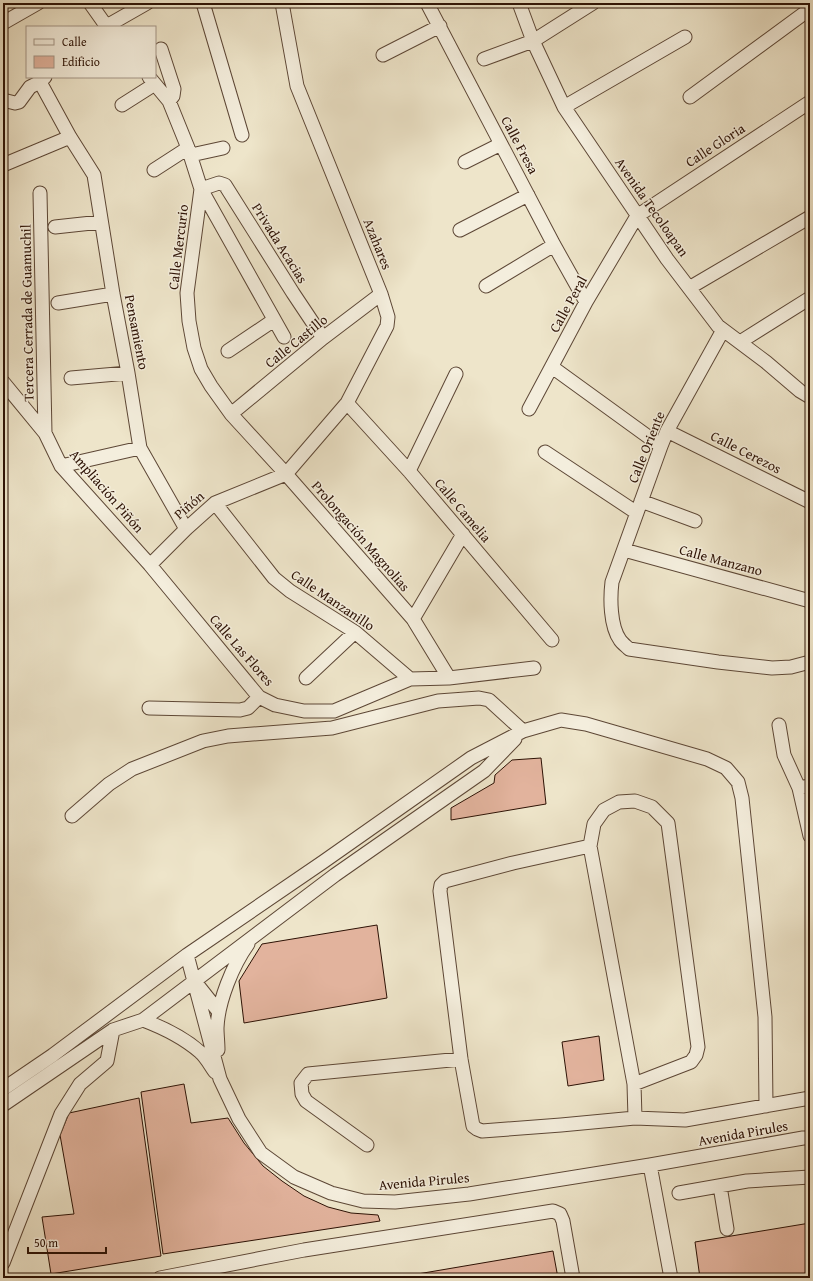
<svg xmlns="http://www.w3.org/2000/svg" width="813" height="1281" font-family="'Gentium Book Plus',serif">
<rect width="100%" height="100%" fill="#eee5ca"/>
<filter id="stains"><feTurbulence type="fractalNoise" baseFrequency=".005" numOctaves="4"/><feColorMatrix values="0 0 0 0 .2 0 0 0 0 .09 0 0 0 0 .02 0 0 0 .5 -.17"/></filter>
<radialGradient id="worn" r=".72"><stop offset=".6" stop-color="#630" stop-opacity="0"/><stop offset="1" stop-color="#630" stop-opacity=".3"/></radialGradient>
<path fill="#e2b39d" stroke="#2d1205" d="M541 758 546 804 451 820V808L494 783 495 775 512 760Z
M377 925 387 998 244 1023 239 981 262 944Z
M599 1036 604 1080 568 1086 562 1042Z
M184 1084 191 1123 228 1118 244 1143 263 1166 282 1181 304 1196 328 1207 351 1213 378 1215 380 1221 163 1254 141 1092Z
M139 1098 161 1256 51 1274 42 1217 74 1214 60 1135 69 1113Z
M810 1223V1278H700L695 1242Z
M553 1251 558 1278H394Z"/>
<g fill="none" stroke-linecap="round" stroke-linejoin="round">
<g stroke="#5d4736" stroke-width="15">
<path id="minor" d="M90 3 107 27
M203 3 242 135
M427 3 554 245 586 302
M519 3 533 41 564 107 667 259 718 326 766 362 800 391 810 397
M3 23 38 3
M105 27 147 3
M161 49 174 89 173 96 169 101
M383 55 440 26
M484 59 533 41 593 3
M149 77 169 101 188 148 201 189 187 293 189 321 194 348 201 369 211 386 231 414 286 474 413 619 449 678
M40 82 70 137 94 175 113 294 128 373 140 448 186 529
M690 97 810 9
M3 100 15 103 19 102 30 87 40 82 45 77
M122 105 155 84
M564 107 685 37
M191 155 223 148
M465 162 501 144
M3 165 70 137
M154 170 188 148
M40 193 45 433
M55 227 101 222
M460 230 528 195
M486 286 554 245
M689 288 810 217
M58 303 113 294
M723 330 667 431 661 446 612 582C610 598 610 626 620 640 622 643 626 646 629 649L718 662 772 668 791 667 810 662
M284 337 201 189 219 183 225 185 293 293 323 338
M740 342 810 298
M228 351 274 320
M552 367 661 446
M71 378 128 373
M3 382 45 433 61 466 150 565 186 529 215 503 286 474 347 403 387 326 388 317 381 294 297 86 282 3
M347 403 409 471 552 640
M529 409 586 302 637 216 810 102
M231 414 323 338 381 294
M667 431 810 502
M545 452 637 513
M61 466 140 448
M409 471 456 374
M641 501 695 521
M215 503 274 578 290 591 355 632 410 679
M624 550 810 601
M150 565 259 697 275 705 304 711H334L410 679 449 678 534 668
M413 619 463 534
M306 678 355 632
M149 708 240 710 248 708 259 697
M779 725 784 755 799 788
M810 786 799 788 810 836
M72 816 109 784 132 769 203 741 228 736 332 728 438 701 479 698 489 700 523 731
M590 846 594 824 604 810 619 802 635 801 652 807 668 823 698 1047 696 1055 691 1062 634 1084
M187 955 220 1079 239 1119 261 1153 294 1177 331 1193 363 1201 395 1202 469 1194 650 1165 803 1138H810
M196 983 219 1012
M143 1020C164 1028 183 1037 200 1052 206 1057 210 1065 215 1072
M218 1050C218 1043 217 1035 217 1028 218 1001 233 965 248 944
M3 1089 53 1055 187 955 323 862 471 758 523 731 561 720 586 724 707 759 726 768 738 782 742 798 765 1017 766 1106
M3 1105 113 1030 143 1020 335 875 484 771 515 739
M635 1118 634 1084 590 846 513 863 445 881 441 885 440 891 461 1059 473 1126 477 1129 482 1131 561 1125 635 1118 685 1120 810 1098
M367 1145 306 1101 302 1094 301 1083 308 1074 461 1059
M650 1165 671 1278
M720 1186 727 1229
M679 1193 747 1181 810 1177
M3 1263 61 1114 80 1084 107 1061 113 1030
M160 1278 304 1250 553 1211 560 1214 563 1221 573 1278"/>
</g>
<use href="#minor" stroke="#f4eedd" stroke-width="13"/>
</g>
<g text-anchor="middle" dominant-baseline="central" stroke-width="3" stroke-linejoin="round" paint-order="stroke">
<g font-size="14" fill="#2d1205" stroke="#f4eedd">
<text transform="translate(520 145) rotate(62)">Calle Fresa</text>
<text transform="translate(715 145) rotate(-33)">Calle Gloria</text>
<text transform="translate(652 207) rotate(55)">Avenida Tecoloapan</text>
<text transform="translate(280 243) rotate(58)">Privada Acacias</text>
<text transform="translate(378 244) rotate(68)">Azahares</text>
<text transform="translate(178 247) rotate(-83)">Calle Mercurio</text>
<text transform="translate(568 304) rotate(-61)">Calle Peral</text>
<text transform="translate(27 313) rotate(-91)">Tercera Cerrada de Guamuchil</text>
<text transform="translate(137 332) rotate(79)">Pensamiento</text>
<text transform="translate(296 341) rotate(-39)">Calle Castillo</text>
<text transform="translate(646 447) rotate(-68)">Calle Oriente</text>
<text transform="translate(746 452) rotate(27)">Calle Cerezos</text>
<text transform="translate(107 491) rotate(49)">Ampliación Piñón</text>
<text transform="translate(189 505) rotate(-41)">Piñón</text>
<text transform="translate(463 510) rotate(50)">Calle Camelia</text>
<text transform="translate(361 536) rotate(49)">Prolongación Magnolias</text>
<text transform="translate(721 560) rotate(15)">Calle Manzano</text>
<text transform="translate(333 600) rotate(34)">Calle Manzanillo</text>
<text transform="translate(242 650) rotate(49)">Calle Las Flores</text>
<text transform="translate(743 1133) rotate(-10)">Avenida Pirules</text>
<text transform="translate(424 1181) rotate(-5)">Avenida Pirules</text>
</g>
</g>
<rect width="813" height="1281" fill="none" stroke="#eee5ca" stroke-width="16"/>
<rect x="4" y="4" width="805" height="1273" fill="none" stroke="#2d1205" stroke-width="2"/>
<rect x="8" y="8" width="797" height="1265" fill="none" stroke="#2d1205"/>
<rect x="26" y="26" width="130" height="52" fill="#f4eedd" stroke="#a49687"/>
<rect x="34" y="39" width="20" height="6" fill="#f4eedd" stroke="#a49687"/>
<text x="62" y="46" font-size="12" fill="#2d1205">Calle</text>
<rect x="34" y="56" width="20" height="12" fill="#e2b39d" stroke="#a49687"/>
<text x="62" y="66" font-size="12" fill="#2d1205">Edificio</text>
<path d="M28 1247v6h78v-6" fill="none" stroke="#2d1205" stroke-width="2"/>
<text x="34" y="1247" font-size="12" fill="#2d1205" stroke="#f4eedd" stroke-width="3" paint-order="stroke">50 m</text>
<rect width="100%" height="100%" filter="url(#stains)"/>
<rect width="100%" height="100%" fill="url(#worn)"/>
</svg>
